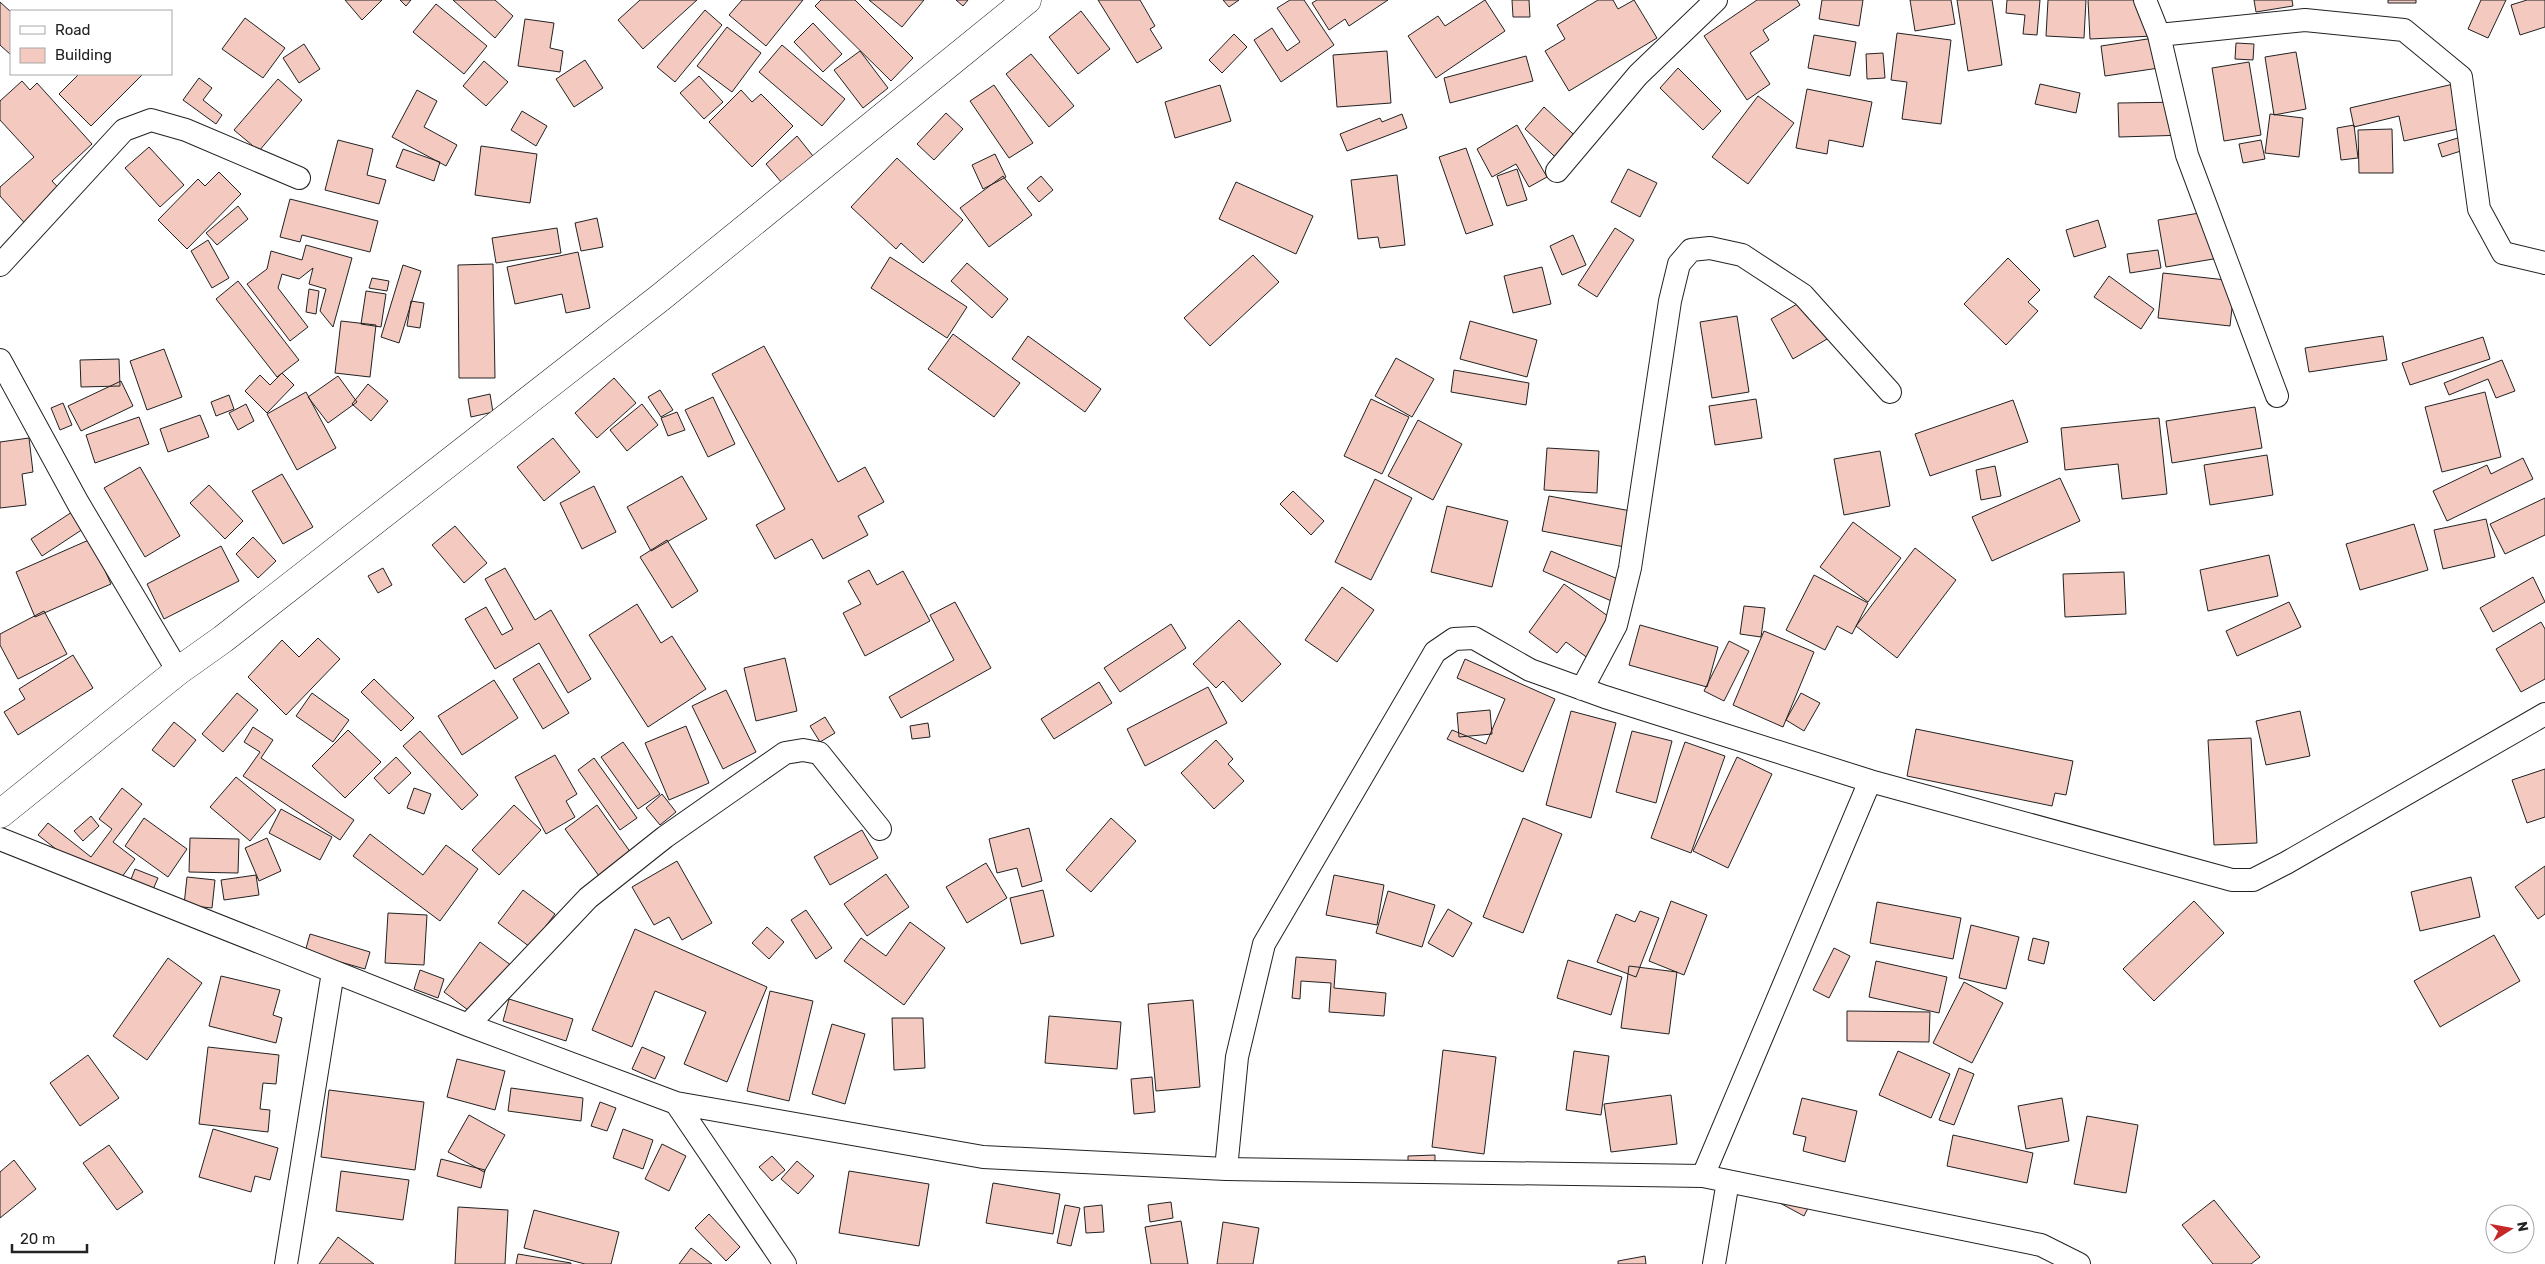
<svg xmlns="http://www.w3.org/2000/svg" width="2545" height="1264" font-family="Rubik,sans-serif">
<rect width="100%" height="100%" fill="#fff"/>
<path fill="#f3c9c0" stroke="#222" d="M345 0H382L362 20Z
M400 0H411L406 6Z
M453 0H495L513 16 495 38Z
M640 0H697L643 49 618 20Z
M742 0H803L766 46 729 15Z
M821 0H855L913 58 891 81 815 6Z
M869 0H924L902 27Z
M956 0H968L963 6Z
M1098 0H1140L1155 26 1150 29 1162 48 1137 63Z
M1223 0H1239L1229 7Z
M1290 0H1304L1334 45 1281 82 1254 40 1272 28 1287 51 1300 42 1277 8Z
M1317 0H1388L1349 26 1345 19 1329 30 1312 3Z
M1485 0 1505 31 1436 78 1408 36 1438 16 1445 26Z
M1512 0H1529L1530 17H1513Z
M1598 0H1613L1618 9 1634 0 1657 38 1569 91 1545 51 1565 39 1557 25Z
M1757 0H1797L1800 5 1763 30 1769 40 1750 53 1770 84 1747 100 1704 36Z
M1822 0H1863L1859 26 1819 19Z
M1910 0H1951L1955 24 1915 31Z
M1957 0H1992L2002 65 1968 71Z
M2007 0H2040L2037 35 2023 34 2025 15 2006 13Z
M2048 0H2086L2084 38 2046 36Z
M2088 0H2151L2153 36 2090 39Z
M2254 0H2292L2293 6 2256 12Z
M2388 0H2416V3H2388Z
M2481 0H2506L2488 38 2468 29Z
M2527 0H2545V27L2520 35 2511 5Z
M0 2 11 12V55L0 45Z
M436 4 487 46 464 74 413 32Z
M705 10 722 25 675 82 657 67Z
M1081 11 1110 49 1078 74 1049 37Z
M245 18 285 48 263 78 222 49Z
M525 19 554 23 550 48 563 51 560 72 518 66Z
M813 23 842 54 823 72 794 42Z
M727 27 761 53 732 92 697 66Z
M1897 33 1951 40 1941 124 1902 119 1907 82 1891 80Z
M1234 34 1247 47 1222 73 1209 60Z
M1814 35 1856 42 1850 76 1808 68Z
M2154 38 2159 68 2105 76 2101 46Z
M2236 43 2254 44 2253 60 2235 59Z
M304 44 320 69 299 83 283 58Z
M782 45 845 99 822 126 759 72Z
M860 51 888 88 863 108 834 70Z
M1387 51 1391 103 1337 107 1333 55Z
M2296 52 2306 109 2274 115 2265 57Z
M1883 53 1885 78 1867 79 1866 54Z
M1031 54 1074 106 1049 127 1006 74Z
M1526 56 1533 81 1450 103 1444 78Z
M585 60 603 88 574 107 556 79Z
M484 61 508 82 486 106 463 86Z
M2249 62 2261 135 2224 141 2212 68Z
M1678 68 1721 111 1703 130 1660 88Z
M79 74H143L91 126 59 94Z
M699 76 723 102 704 119 680 93Z
M199 78 212 88 203 100 222 115 216 124 183 100Z
M278 79 302 100 259 151 234 130Z
M22 81 30 90 37 83 92 144 52 181 66 196 30 229 0 196V187L34 157 0 120V101Z
M2462 82 2472 126 2404 141 2399 116 2354 127 2350 108Z
M2040 84 2080 93 2076 113 2035 104Z
M994 85 1033 143 1009 158 970 101Z
M1220 85 1231 121 1175 138 1165 102Z
M1807 89 1872 102 1863 147 1829 140 1827 154 1796 148Z
M417 90 437 101 424 127 457 145 446 166 392 137Z
M741 90 752 102 761 94 793 126 752 167 709 122Z
M1758 96 1794 123 1748 184 1712 157Z
M2186 102 2187 135 2119 137 2118 103Z
M1544 107 1585 145 1566 167 1525 129Z
M522 111 547 126 536 146 511 130Z
M946 113 963 129 934 160 917 144Z
M1402 114 1407 128 1347 151 1340 134 1380 118 1382 122Z
M2270 114 2303 118 2299 157 2265 153Z
M1517 125 1547 177 1529 187 1516 164 1492 177 1477 149Z
M2354 125 2358 158 2341 160 2337 128Z
M2392 129 2393 173H2359L2358 130Z
M797 136 813 156 782 183 766 164Z
M2461 137 2464 150 2442 157 2438 144Z
M338 140 373 149 367 175 386 180 379 204 325 190Z
M2261 140 2265 159 2243 163 2239 144Z
M481 146 537 154 530 203 475 195Z
M149 147 184 185 160 207 125 168Z
M1466 148 1493 225 1466 234 1439 157Z
M403 149 440 162 434 181 396 167Z
M995 154 1006 177 983 189 972 165Z
M897 158 963 220 923 263 901 243 896 249 851 207Z
M1517 169 1527 200 1507 206 1497 176Z
M1628 169 1657 183 1640 217 1611 202Z
M219 172 241 194 187 249 158 220 198 179 205 186Z
M1397 175 1405 245 1380 248 1378 237 1358 239 1351 180Z
M1003 176 1032 215 989 247 960 208Z
M1041 176 1053 190 1039 202 1027 188Z
M1236 182 1313 216 1296 254 1219 219Z
M290 199 378 221 370 252 302 235 300 242 280 237Z
M238 206 248 219 217 245 206 233Z
M2217 210 2225 257 2166 267 2158 220Z
M597 218 603 247 581 251 575 223Z
M2098 220 2106 247 2074 257 2066 230Z
M557 228 561 253 496 263 492 238Z
M1615 228 1634 240 1597 297 1578 285Z
M1573 235 1586 265 1562 275 1550 246Z
M208 240 229 278 212 288 191 251Z
M306 245 352 258 333 327 320 311 326 289 309 284 313 268 299 279 282 274 278 288 308 327 290 341 247 284 267 269 271 251 302 260Z
M2158 250 2161 268 2130 273 2127 254Z
M578 252 590 308 566 313 562 294 515 304 507 267Z
M1253 255 1279 282 1210 346 1184 318Z
M890 257 967 307 947 338 871 288Z
M2008 258 2040 290 2028 302 2038 311 2006 345 1964 304Z
M967 263 1008 299 992 318 951 281Z
M493 264 495 378H459L458 265Z
M403 265 421 271 399 343 381 337Z
M1542 267 1551 304 1513 313 1504 276Z
M2163 273 2235 281 2230 326 2158 318Z
M2109 276 2154 309 2141 329 2094 297Z
M372 278 389 281 387 291 369 288Z
M238 281 299 360 277 377 216 299Z
M309 289 319 291 316 314 306 312Z
M366 291 386 294 381 327 361 324Z
M1811 296 1834 335 1793 359 1771 319Z
M411 301 424 303 420 328 407 326Z
M1737 316 1749 392 1712 398 1700 322Z
M341 321 376 325 370 377 335 373Z
M1470 321 1537 340 1527 377 1460 359Z
M953 334 1020 383 994 417 928 369Z
M1028 336 1101 389 1085 412 1012 359Z
M2383 336 2387 360 2309 372 2305 348Z
M2483 337 2490 359 2410 385 2402 363Z
M764 346 838 482 865 467 884 502 858 516 868 535 823 559 812 539 775 559 756 525 785 509 712 374Z
M164 349 182 397 147 410 130 361Z
M1396 358 1434 379 1412 417 1375 396Z
M119 359 120 386 81 387 80 360Z
M2502 360 2515 391 2496 398 2488 379 2449 395 2444 383Z
M1454 370 1529 383 1526 405 1451 392Z
M282 373 294 385 267 413 245 391 260 375 270 385Z
M338 376 357 402 328 423 308 397Z
M614 378 636 403 597 438 575 413Z
M121 381 133 406 81 431 68 406Z
M368 384 388 401 371 421 352 404Z
M660 390 673 410 661 417 648 397Z
M306 392 336 448 297 470 267 414Z
M2485 392 2501 457 2442 472 2425 407Z
M490 394 493 412 471 417 468 399Z
M229 395 234 409 216 416 211 402Z
M713 397 735 444 708 457 685 410Z
M1371 399 1409 417 1382 474 1344 456Z
M1756 399 1762 438 1715 445 1709 406Z
M2013 400 2028 442 1930 476 1915 434Z
M63 403 72 425 60 430 51 408Z
M246 404 254 421 238 430 229 413Z
M642 404 658 425 627 451 610 430Z
M2255 407 2262 448 2172 463 2166 421Z
M677 412 685 430 668 436 661 418Z
M200 415 209 437 168 452 160 429Z
M139 417 149 444 95 463 86 435Z
M2159 418 2167 494 2122 499 2118 464 2065 470 2061 428Z
M1418 420 1462 444 1433 500 1388 476Z
M29 438 33 472 22 474 26 505 0 508V442Z
M553 438 580 472 544 501 517 467Z
M1547 448 1599 451 1597 493 1544 490Z
M1880 451 1890 506 1844 515 1834 459Z
M2267 455 2273 495 2210 505 2204 465Z
M2523 458 2533 479 2447 521 2433 491 2487 465 2491 474Z
M1995 466 2001 496 1981 500 1976 470Z
M140 467 180 536 145 557 104 488Z
M282 474 313 527 283 544 252 491Z
M682 476 707 519 651 551 627 507Z
M2060 478 2080 521 1992 561 1972 517Z
M1375 479 1412 498 1371 580 1335 562Z
M209 485 243 521 225 539 190 503Z
M594 486 616 532 582 549 560 503Z
M1293 491 1324 521 1311 535 1280 504Z
M1549 496 1642 513 1635 549 1542 531Z
M2545 498V535L2505 554 2490 524Z
M1447 506 1508 521 1492 587 1431 572Z
M72 512 83 529 42 556 31 539Z
M2486 519 2495 557 2443 569 2434 530Z
M1853 522 1901 558 1868 602 1820 567Z
M2414 524 2428 570 2360 590 2346 544Z
M455 526 487 563 464 583 432 545Z
M253 537 276 561 258 578 236 554Z
M91 539 111 584 35 617 16 572Z
M667 540 698 591 672 608 640 557Z
M221 546 239 581 164 619 147 584Z
M1915 548 1956 580 1897 658 1856 626Z
M1551 551 1625 582 1616 603 1543 571Z
M2269 555 2278 596 2208 611 2200 570Z
M383 568 392 585 378 593 368 576Z
M505 568 535 620 551 610 591 679 568 693 539 643 495 669 465 619 486 607 502 635 513 629 485 579Z
M869 570 877 585 903 571 930 621 865 656 843 613 861 604 848 581Z
M2124 572 2126 614 2065 617 2063 574Z
M1814 575 1868 603 1852 634 1837 626 1825 650 1786 630Z
M2533 577 2545 602 2493 632 2480 608Z
M1564 584 1616 622 1589 659 1566 642 1557 653 1529 632Z
M1342 587 1374 610 1337 662 1305 640Z
M955 602 991 668 901 718 889 697 954 660 930 615Z
M2289 602 2301 627 2237 656 2226 631Z
M637 604 661 643 672 636 706 689 648 727 589 635Z
M1744 606 1765 608 1761 637 1740 634Z
M44 611 67 654 18 679 0 645V634Z
M1239 620 1281 664 1242 702 1223 681 1216 688 1193 664Z
M2541 622 2545 629V679L2521 692 2496 649Z
M1171 624 1186 648 1120 692 1104 668Z
M1640 625 1718 647 1707 687 1629 665Z
M1764 631 1814 652 1783 727 1733 705Z
M318 638 340 659 286 715 248 677 282 640 299 657Z
M1729 641 1749 651 1724 701 1704 691Z
M73 655 93 688 18 735 4 712 25 699 19 689Z
M785 658 797 711 756 721 744 668Z
M1465 659 1555 699 1523 772 1447 739 1452 730 1486 744 1505 699 1457 678Z
M539 663 569 713 543 729 513 679Z
M374 679 414 718 401 731 361 692Z
M494 680 518 718 462 755 438 716Z
M1099 682 1112 703 1054 739 1041 719Z
M1208 687 1227 723 1145 766 1127 729Z
M726 690 756 752 723 769 692 706Z
M237 693 258 710 223 752 202 734Z
M312 693 349 720 333 742 296 716Z
M1801 693 1820 703 1804 731 1786 720Z
M1490 710 1492 734 1459 737 1457 713Z
M1571 711 1616 723 1591 818 1546 805Z
M2300 711 2310 756 2266 765 2256 721Z
M825 717 835 733 820 742 810 726Z
M174 722 196 740 174 767 152 750Z
M928 723 930 737 912 739 910 726Z
M686 726 709 783 669 800 645 743Z
M253 727 273 740 261 758 354 820 340 840 243 776 260 752 244 742Z
M1916 729 2073 761 2066 795 2055 793 2052 806 1907 776Z
M348 730 381 762 345 798 312 766Z
M420 731 478 795 462 810 403 746Z
M1632 731 1672 741 1656 803 1616 792Z
M2251 738 2257 843 2214 845 2208 740Z
M1216 740 1233 759 1228 764 1244 781 1214 809 1181 773Z
M623 742 660 794 638 809 601 757Z
M1685 742 1725 756 1691 853 1651 838Z
M555 755 577 794 566 801 575 817 546 834 515 777Z
M396 757 411 773 389 794 374 778Z
M1737 757 1772 774 1728 868 1693 851Z
M594 758 637 818 620 830 578 770Z
M2545 769V817L2527 823 2512 780Z
M236 777 276 810 250 841 210 807Z
M122 788 142 804 113 842 135 859 111 892 38 835 48 823 91 857 112 829 99 819Z
M414 788 431 794 424 814 407 808Z
M662 794 676 812 660 825 646 808Z
M514 805 541 830 499 875 472 850Z
M597 805 631 853 599 876 565 829Z
M281 809 332 837 320 860 269 833Z
M91 816 99 826 83 841 74 831Z
M144 818 187 849 168 877 125 846Z
M1111 818 1136 841 1091 892 1066 870Z
M1523 818 1562 834 1523 933 1483 917Z
M1029 828 1042 881 1022 887 1017 868 997 873 989 839Z
M862 830 878 858 830 885 814 857Z
M370 834 423 875 446 845 478 869 440 921 353 856Z
M190 838 239 839 238 873 189 872Z
M267 838 281 871 259 881 245 848Z
M677 861 712 923 682 940 669 917 654 925 632 887Z
M986 863 1007 898 967 923 946 887Z
M2545 866V914L2538 919 2515 887Z
M135 869 158 878 148 901 126 892Z
M886 874 909 907 867 936 844 904Z
M256 875 259 895 224 900 221 880Z
M1334 875 1384 885 1377 925 1326 915Z
M187 877 215 880 212 908 184 905Z
M2471 877 2480 917 2420 931 2411 892Z
M523 890 555 914 530 947 498 923Z
M1043 890 1054 936 1021 944 1010 898Z
M1388 891 1435 905 1422 947 1376 933Z
M1671 901 1707 915 1684 975 1649 961Z
M2194 901 2224 933 2154 1001 2123 969Z
M1877 902 1961 918 1953 959 1870 943Z
M1448 909 1472 923 1453 957 1428 943Z
M806 910 832 948 816 959 791 920Z
M1640 911 1659 918 1636 977 1597 962 1616 914 1635 922Z
M388 913 427 915 424 965 385 963Z
M910 922 945 948 904 1005 844 961 861 938 886 956Z
M1971 925 2019 937 2006 989 1959 978Z
M767 927 784 942 769 959 752 943Z
M635 929 767 987 727 1082 684 1064 706 1012 655 991 632 1047 592 1030Z
M310 934 370 952 365 969 305 952Z
M2494 935 2520 981 2440 1027 2414 981Z
M2033 938 2049 942 2044 964 2028 960Z
M480 942 512 966 476 1016 444 992Z
M1834 948 1850 956 1829 998 1813 990Z
M1296 957 1336 960 1334 988 1386 993 1384 1016 1329 1012 1331 983 1301 981 1300 999 1292 998Z
M168 958 202 983 147 1060 113 1036Z
M1568 960 1622 977 1611 1015 1557 998Z
M1876 961 1947 977 1939 1013 1869 997Z
M1629 966 1677 972 1669 1034 1621 1028Z
M420 970 444 979 438 998 414 989Z
M221 976 280 990 273 1015 282 1018 276 1043 209 1026Z
M1964 982 2003 1003 1972 1063 1933 1043Z
M770 991 813 1001 789 1101 747 1091Z
M509 999 573 1019 566 1041 503 1021Z
M1193 1000 1200 1087 1156 1091 1148 1004Z
M1847 1011 1930 1012 1929 1042 1847 1041Z
M1049 1016 1121 1022 1117 1069 1045 1063Z
M892 1018H923L925 1068 894 1070Z
M832 1024 865 1034 845 1104 812 1094Z
M208 1047 279 1055 276 1084 263 1083 260 1109 270 1110 268 1132 199 1124Z
M642 1047 665 1057 655 1079 632 1069Z
M1443 1050 1496 1057 1484 1154 1432 1147Z
M1574 1051 1609 1056 1601 1115 1566 1110Z
M1898 1051 1950 1074 1931 1118 1879 1095Z
M88 1055 119 1098 80 1126 50 1083Z
M457 1059 505 1071 495 1110 447 1097Z
M1959 1068 1974 1074 1954 1125 1939 1120Z
M1152 1077 1155 1112 1134 1114 1131 1079Z
M511 1088 583 1098 581 1121 508 1111Z
M329 1090 424 1102 415 1170 321 1157Z
M1671 1095 1677 1144 1611 1152 1604 1104Z
M1802 1098 1857 1111 1845 1162 1803 1151 1806 1137 1793 1134Z
M2062 1098 2069 1141 2026 1149 2018 1106Z
M600 1102 616 1108 607 1131 591 1126Z
M469 1115 505 1135 484 1172 448 1152Z
M2087 1116 2138 1125 2126 1193 2074 1184Z
M213 1129 278 1148 270 1180 255 1176 251 1192 199 1177Z
M623 1129 653 1140 643 1169 613 1158Z
M1953 1135 2033 1153 2027 1183 1947 1166Z
M662 1144 686 1156 669 1191 645 1179Z
M109 1145 143 1192 117 1210 83 1163Z
M1435 1155V1166L1408 1168V1156Z
M772 1156 785 1170 772 1181 759 1167Z
M441 1159 485 1170 481 1188 437 1176Z
M14 1160 36 1189 0 1218V1172Z
M797 1161 814 1176 798 1194 781 1179Z
M341 1171 409 1180 403 1220 336 1211Z
M849 1171 929 1184 919 1246 839 1233Z
M993 1183 1060 1194 1053 1234 986 1223Z
M2214 1200 2260 1257 2251 1264H2213L2182 1225Z
M1171 1202 1173 1218 1150 1222 1148 1205Z
M1778 1202 1809 1206 1804 1216Z
M1065 1205 1080 1208 1071 1246 1057 1243Z
M1102 1205 1104 1232 1086 1233 1084 1207Z
M458 1207 508 1210 505 1264H455Z
M534 1210 619 1232 611 1264H585L524 1248Z
M709 1214 740 1247 726 1261 695 1228Z
M1181 1221 1188 1264H1151L1145 1227Z
M1223 1222 1259 1228 1253 1264H1217Z
M338 1237 374 1264H319Z
M691 1248 712 1264H679Z
M518 1254 571 1263V1264H516Z
M1645 1256 1646 1264H1618V1261Z"/>
<g fill="none" stroke-linecap="round" stroke-linejoin="round">
<g stroke="#222" stroke-width="24">
<path id="minor" d="M2145 0 2159 35 2305 20 2404 30 2461 77 2479 209 2503 253 2545 263
M2159 35 2187 155 2277 396
M1557 171 1638 75 1716 0
M0 265 124 130 151 120 186 130 299 178
M0 360 78 503 178 671
M1582 689 1616 625 1630 568 1670 301 1679 264 1691 250 1710 248 1742 255 1803 295 1890 392
M0 839 468 1025 676 1103 983 1157 1226 1169 1703 1176 2041 1245 2079 1264
M468 1025 588 898 665 837 785 753 803 750 819 753 880 829
M676 1103 785 1264
M1226 1169 1237 1057 1264 944 1435 652 1454 639 1474 638 1530 670 1605 697 1870 781 2232 880H2253L2286 863 2545 714
M1703 1176 1870 781
M286 1264 333 972
M1714 1264 1728 1181"/>
</g>
<g stroke="#222" stroke-width="29">
<path id="tertiary" d="M0 814 178 671 223 639 661 297 1027 0"/>
</g>
<use href="#minor" stroke="#fff" stroke-width="22"/>
<use href="#tertiary" stroke="#fff" stroke-width="28"/>
</g>
<rect x="10" y="10" width="162" height="65" fill="#ffffff" stroke="#a7a7a7"/>
<rect x="20" y="26" width="25" height="8" fill="#ffffff" stroke="#a7a7a7"/>
<text x="55" y="35" font-size="15" fill="#222222">Road</text>
<rect x="20" y="48" width="25" height="15" fill="#f3c9c0" stroke="#a7a7a7"/>
<text x="55" y="60" font-size="15" fill="#222222">Building</text>
<g transform="translate(2510 1229) rotate(79)"><circle r="24" fill="#ffffff" stroke="#a7a7a7"/>
<path d="M0-4L9 19L0 12L-9 19Z" fill="#c62828"/>
<text y="-8" font-size="14" font-weight="bold" text-anchor="middle" fill="#222222">N</text>
</g>
<path d="M12 1244v8h75v-8" fill="none" stroke="#222222" stroke-width="2.5"/>
<text x="20" y="1244" font-size="15" fill="#222222" stroke="#ffffff" stroke-width="4" paint-order="stroke">20 m</text>
</svg>
